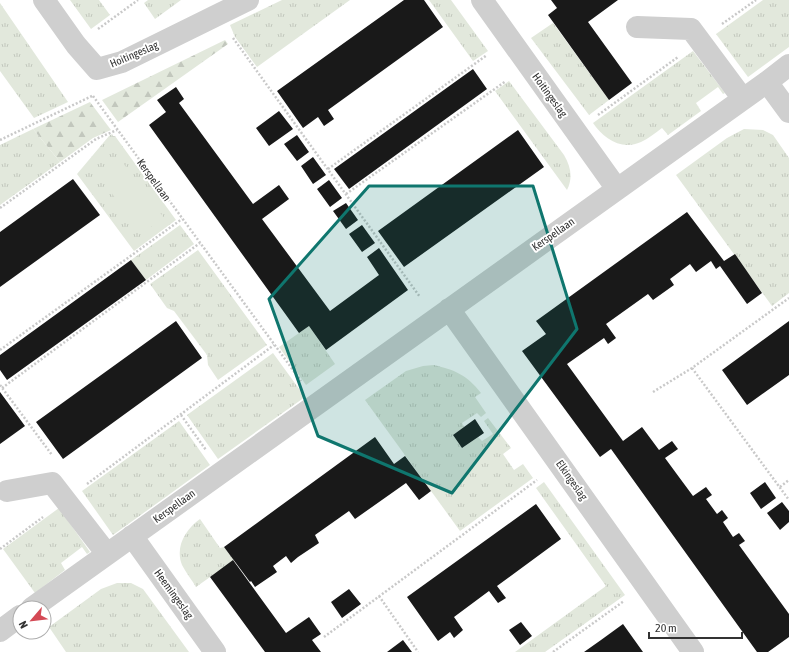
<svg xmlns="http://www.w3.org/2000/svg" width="789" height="652" font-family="'Asap Condensed',sans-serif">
<defs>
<pattern id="grass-tufts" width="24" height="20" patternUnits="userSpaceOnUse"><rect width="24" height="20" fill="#e2e8dc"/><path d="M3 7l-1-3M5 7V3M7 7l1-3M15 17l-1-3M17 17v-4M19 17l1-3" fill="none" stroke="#c2c7bd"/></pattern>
<pattern id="forest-firs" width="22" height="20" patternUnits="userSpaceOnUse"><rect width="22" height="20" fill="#e2e8dc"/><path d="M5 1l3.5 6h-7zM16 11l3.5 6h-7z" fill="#c2c7bd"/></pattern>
</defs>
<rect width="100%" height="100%" fill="#fff"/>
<path fill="url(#grass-tufts)" d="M70 0H99L110 15 91 29Z
M148 0H181L155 19 144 3Z
M282 0H350L257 67 235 37 230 25Z
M429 0H451L488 51 473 61Z
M763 0H789V47L748 77 716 34Z
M0 3 68 102 34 118 0 71Z
M553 23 609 100 589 115 531 38Z
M693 51 725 93 723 94 718 87 696 103 701 111 668 135 662 128C655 133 648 139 641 142 621 151 603 138 593 123Z
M509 81 564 155C571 167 573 178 567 190L495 91Z
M33 129 60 162 0 205V145Z
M744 129 763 130 773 135 789 158V293L772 306 676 175 727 138Z
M112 134 113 136H115L176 220 134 251 77 174 109 136Z
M180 225 194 244 146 280 131 260Z
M198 250 267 345 218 380 208 365 207 355 174 311 167 308 150 284Z
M309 326 335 364 306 385 279 347Z
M273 353 305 397 218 459 187 415Z
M434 365C455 370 467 375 481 393L475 397 486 413 481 417 477 413 462 423 464 427 453 435 462 448 478 437 482 441 493 434 484 421 488 418 511 448 503 454 514 470 523 464 533 478 460 531 365 400 406 371 423 366Z
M179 421 210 465 113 535 82 491Z
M544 482 625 595 545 652H515L606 586 536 488Z
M59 508 90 552 87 554 82 547 61 563 65 570 35 593 3 549Z
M200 519 220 548 224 547 234 560 196 587C192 580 186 573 182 565 175 547 185 530 200 519Z
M117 583H131L143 589 189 652H66L49 627 101 589Z"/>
<path fill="url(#forest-firs)" d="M225 40 228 44 118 122 102 100Z
M90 102 111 130 93 138 60 162 33 129Z"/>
<path fill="#e2e8dc" d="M120 159 164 218 141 234 98 174Z"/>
<path fill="#191919" d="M404 0H424L443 27 328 110 334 119 324 126 318 117 303 128 277 91Z
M551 0H618L588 22 632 83 609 100 548 15 557 8Z
M473 69 487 89 349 189 334 169Z
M176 87 184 99 179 103 253 204 279 185 289 199 262 219 330 311 379 275 367 257 379 248 408 290 326 350 309 326 299 333 149 125 166 112 157 100Z
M279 111 293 129 269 146 256 128Z
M518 130 544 167 404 267 378 231Z
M297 135 309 152 297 161 284 144Z
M313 157 326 175 313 184 301 166Z
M73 179 100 215 0 287V232Z
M329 180 342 198 330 207 317 189Z
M346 203 358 220 346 229 333 211Z
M687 212 724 261 735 254 762 293 747 304 720 266 716 269 711 261 696 272 690 264 670 279 674 285 653 300 648 294 606 324 616 338 608 344 604 338 567 364 623 441 642 427 659 450 672 441 678 449 665 458 676 473 693 496 706 487 712 495 706 499 717 514 722 510 728 518 723 522 733 537 739 533 745 541 739 545 789 614V637L768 652H757L611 449 600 457 522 351 546 334 536 321Z
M362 225 375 243 362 252 349 234Z
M131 260 146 280 7 380 0 370V355Z
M176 321 202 358 63 459 36 422Z
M789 321V375L747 405 722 370Z
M0 392 25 426 0 444Z
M475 419 484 433 462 448 453 435Z
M375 437 394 464 405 456 431 491 419 500 406 483 355 519 349 511 315 535 319 543 298 557 291 563 286 556 273 566 277 572 255 587 251 581 250 582 224 547Z
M765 482 776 498 761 509 750 493Z
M782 502 789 511V522L780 530 767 513Z
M536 504 561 539 497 586 506 598 498 603 489 591 454 617 463 630 454 638 450 632 438 641 407 597Z
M233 560 286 633 309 617 321 634 312 640 321 652H265L210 577Z
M349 589 361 604 342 618 331 602Z
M521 622 532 636 520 645 509 630Z
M623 624 643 652H584L601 640Z
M403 640 412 652H387Z"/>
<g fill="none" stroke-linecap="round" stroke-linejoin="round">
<path stroke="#c9c9c9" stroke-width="2.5" stroke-dasharray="2 2" stroke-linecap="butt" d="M722 24 756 0
M98 29 138 0
M233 38 420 297
M93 96 301 381
M598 115 678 57
M0 140 92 96
M328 169 487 55
M346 194 506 81
M0 208 96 139 117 130
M0 350 182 219
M692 368 789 500
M0 385 52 455
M2 388 200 243
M653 392 692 368 789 298
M181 415 206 450
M87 484 274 345
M780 487 789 480
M0 549 43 517
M379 596 418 652
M324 637 537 480
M553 652 624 601"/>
<path stroke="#cfcfcf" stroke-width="22" d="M44 0 76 45 97 69 122 62 248 0
M482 0 617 189
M637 27 691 29 743 99
M767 82 789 112
M449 309 693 652
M7 491 52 483 107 554
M132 536 215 652
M32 608 767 82 789 65
M0 631 20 616"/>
</g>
<path fill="#0f766e" fill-opacity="0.2" stroke="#0f766e" stroke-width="3" stroke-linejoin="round" d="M369 186H533L577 329 452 493 318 436 269 299Z"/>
<g text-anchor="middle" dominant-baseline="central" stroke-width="4" stroke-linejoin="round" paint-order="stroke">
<g font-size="11" fill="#323232" stroke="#fff">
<text transform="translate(134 54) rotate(-23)">Hoitingeslag</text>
<text transform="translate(550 95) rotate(54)">Hoitingeslag</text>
<text transform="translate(154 180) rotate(54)">Kerspellaan</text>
<text transform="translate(553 234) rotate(-35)">Kerspellaan</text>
<text transform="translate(572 480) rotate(55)">Elkingeslag</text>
<text transform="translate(174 506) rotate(-36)">Kerspellaan</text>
<text transform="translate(174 594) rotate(54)">Heemingeslag</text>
</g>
</g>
<g transform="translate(32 620) rotate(242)"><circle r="19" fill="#ffffff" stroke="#adadad"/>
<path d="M0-3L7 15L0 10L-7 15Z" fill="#d44955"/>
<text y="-6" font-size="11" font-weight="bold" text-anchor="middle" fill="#323232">N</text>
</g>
<path d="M649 632v6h93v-6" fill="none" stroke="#323232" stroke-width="2"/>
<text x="655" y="632" font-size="12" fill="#323232" stroke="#ffffff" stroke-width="3" paint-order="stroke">20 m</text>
</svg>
